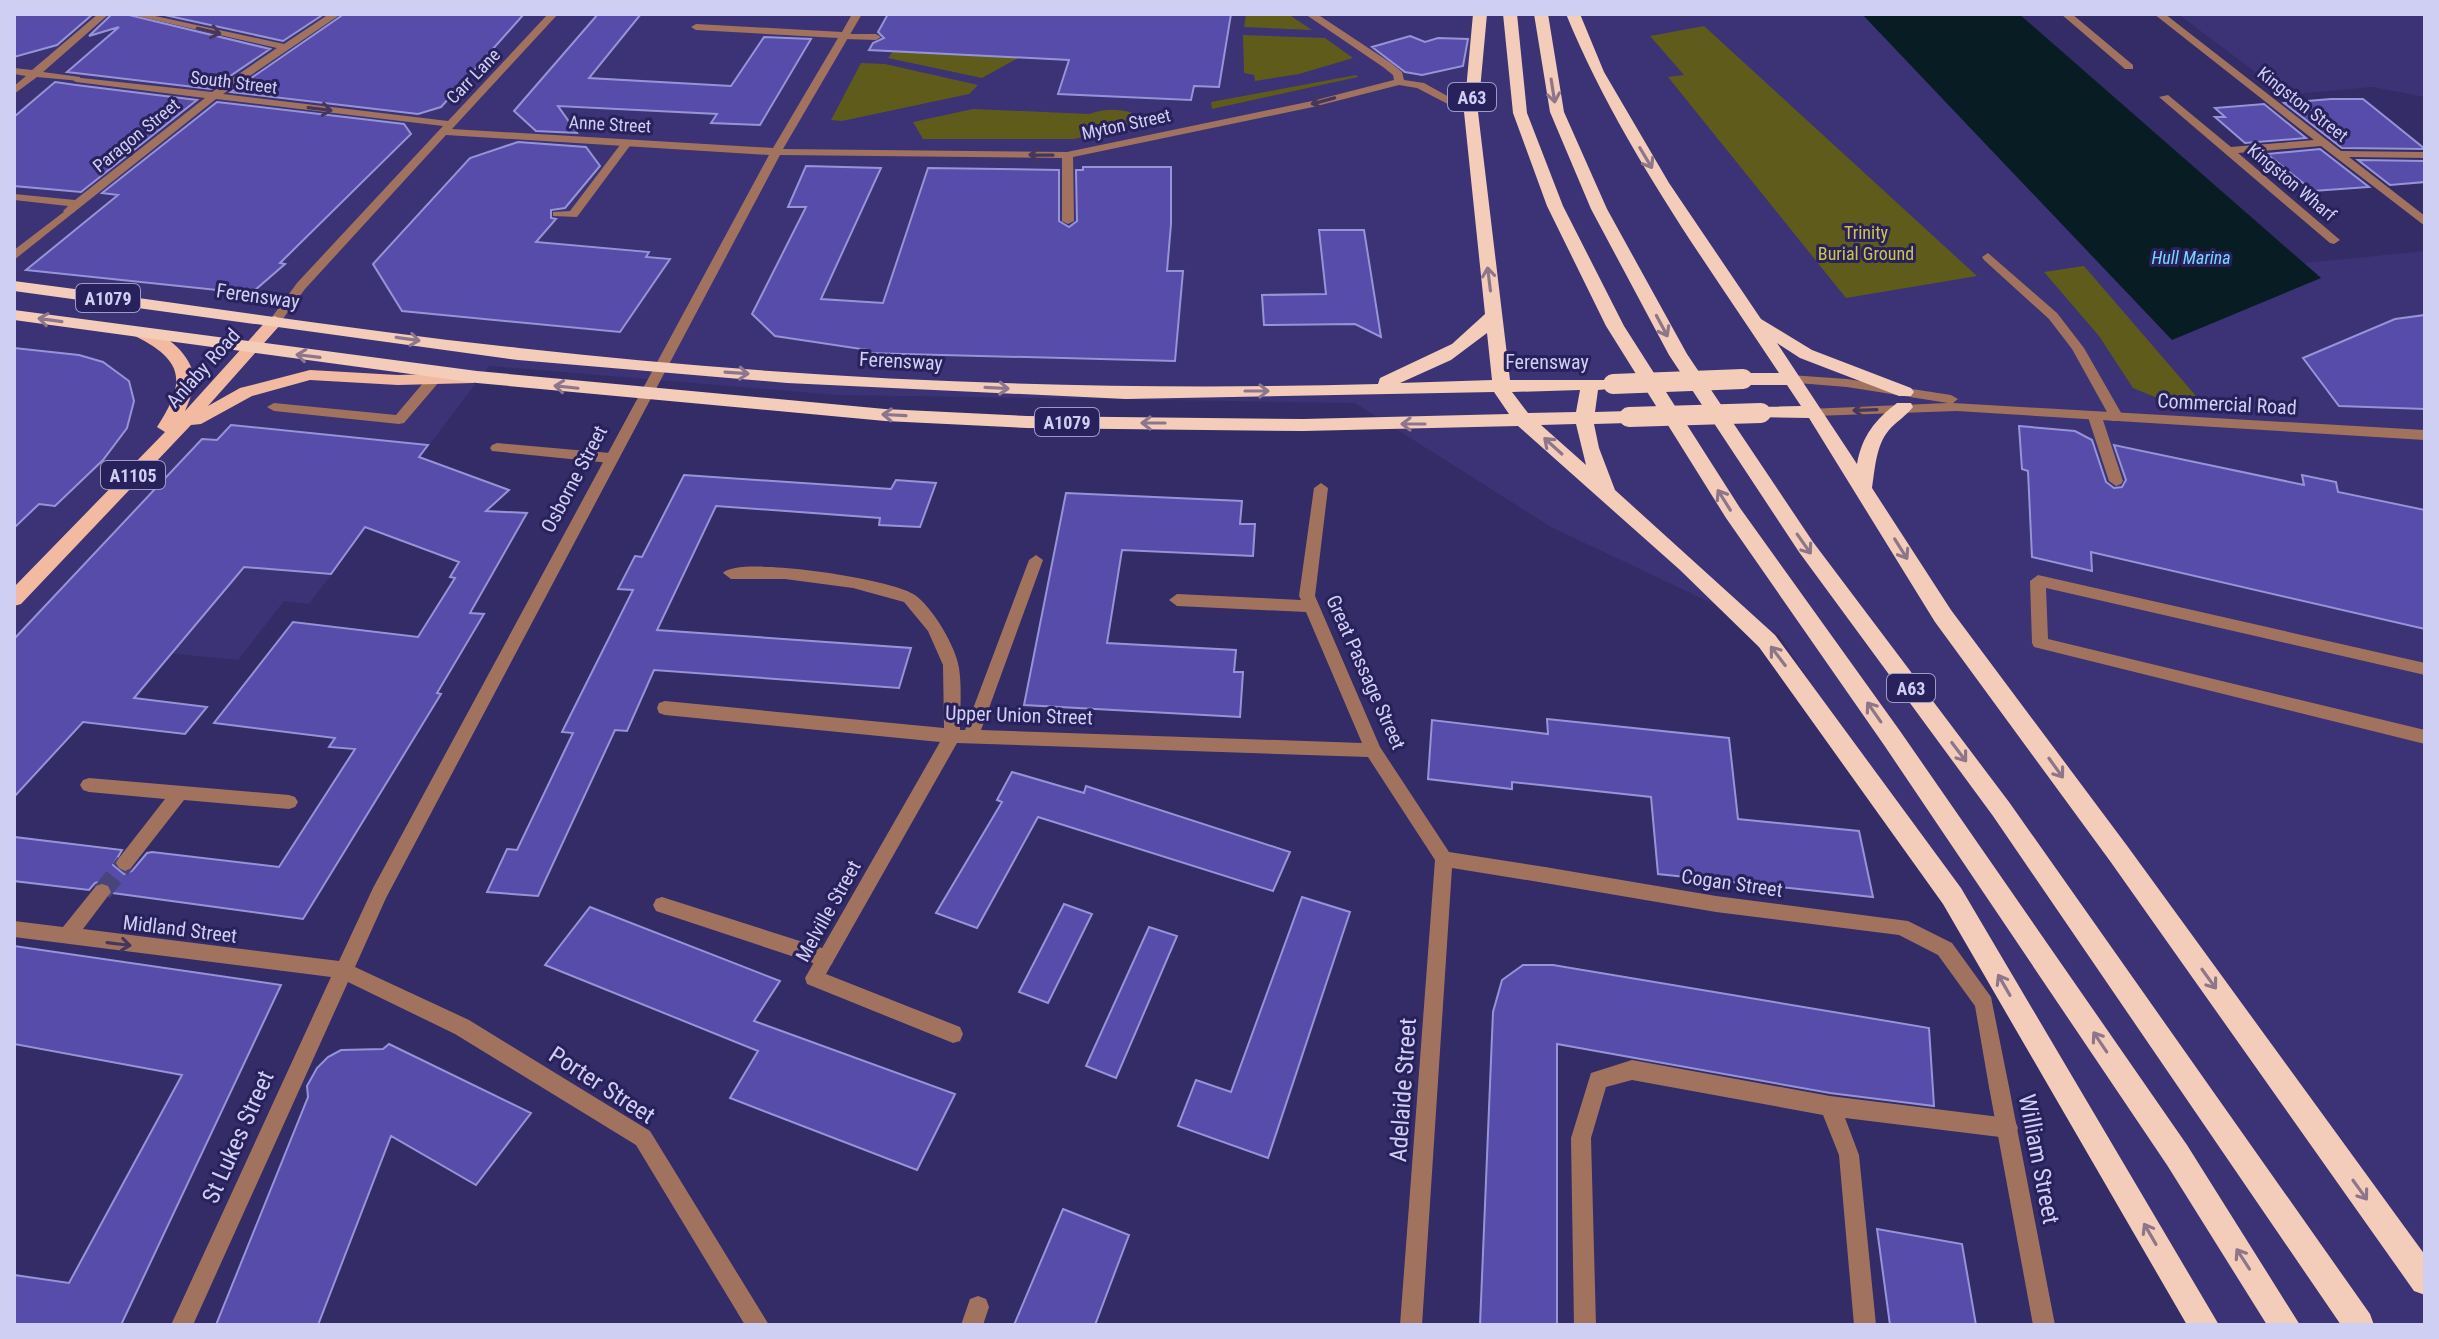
<svg xmlns="http://www.w3.org/2000/svg" width="2439" height="1339" font-family="'Roboto Condensed',sans-serif">
<rect width="100%" height="100%" fill="#332c67"/>
<path fill="#3b3375" d="M14 14H1862L2172 339 2320 277 2304 263 2425 251V1325H2207L2023 1004 1779 635 1551 527 1355 403 836 395 489 366 309 604 284 601 238 660 146 651 14 798Z
M2178 14H2425V97L2372 87 2286 95Z"/>
<path fill="#5f5b1b" d="M1246 14H1288L1312 30 1244 27Z
M1704 26 1977 276 1846 298 1668 77 1684 75 1650 36Z
M1243 35 1325 38 1353 58 1299 74 1255 81 1254 75 1244 73Z
M893 51 1020 57 982 78 888 58Z
M861 63 885 64 978 85 969 94 842 121 831 120Z
M1356 75 1358 77 1212 109 1211 102Z
M973 109 1089 114C1113 106 1130 110 1153 121L1074 139H923L913 122Z
M2084 266 2202 403 2155 397 2133 388 2099 336 2044 272Z"/>
<path fill="#081c23" d="M1862 14H2019L2321 278 2172 340Z"/>
<path fill="#574caa" stroke="#9694d8" stroke-width="2" d="M14 14H93L57 45 14 57Z
M112 14H125L270 49 211 89 67 72 119 27 89 36Z
M160 14H324L283 41Z
M344 14H524L441 107 418 114 231 92Z
M598 14H641L589 78 731 86 764 37 811 39 760 125 711 123 717 114 558 106 577 133 536 131 514 111Z
M888 14H1231L1219 87 1194 86 1191 100 1058 94 1069 60 869 50 873 43 884 38 878 32Z
M1410 36 1425 42 1438 38 1468 39 1463 66 1422 75 1405 72 1372 47Z
M55 82 76 85 197 100 81 192 14 186V117Z
M2331 99H2363L2425 149 2342 148 2284 103Z
M217 102 404 124 411 134 280 263 285 264 255 290 246 293 26 270 118 195 102 193Z
M2264 104 2306 138 2245 143 2215 117H2225L2215 108Z
M518 142 586 147 600 166 565 208 551 210V218L556 219 536 242 649 252 646 257 670 259 620 332 402 311 373 264 470 158Z
M2320 149 2369 187 2313 191 2267 154Z
M2358 160 2425 161V182L2390 185Z
M806 166 881 168 821 299 883 303 928 168 1059 170V221L1069 227 1077 221 1076 170H1083V167H1171V224L1167 271H1183L1175 361 867 353 868 350 775 336 752 314 806 207H788Z
M1319 230H1364L1381 337 1355 324 1264 325 1262 295 1326 294Z
M2425 315V409L2339 406 2303 358 2395 319Z
M14 348 79 355 103 362 129 381 134 401 127 428 103 460 55 506 39 504 14 528Z
M231 425 428 445 419 457 509 490 486 511 527 513 470 613 484 614 437 693 441 694 303 919 113 893 111 885 103 881 95 883 89 890 14 881V837L122 850 113 865 124 874 132 871 147 853 152 852 279 867 355 749 329 747 335 738 214 723 293 622 418 637 455 578 450 577 459 562 365 527 331 574 244 567 134 698 207 707 185 734 83 722 14 797V639L202 439 217 440Z
M2019 426 2075 431 2092 440 2106 482 2114 488 2122 487 2126 480 2114 445 2304 485 2302 475 2336 482 2338 492 2425 510V629L2091 552 2092 571 2032 557 2028 471 2022 469Z
M684 475 891 489 896 480 936 483 920 527 879 525 880 518 716 506 657 630 911 648 899 688 654 670 627 731 615 730 538 896 487 892 507 849 517 850 573 733 562 732 633 590 618 589 635 556 642 557Z
M1066 493 1242 501 1240 524H1255L1253 556 1122 550 1107 643 1236 650 1234 672H1243L1240 717 1024 705Z
M1547 719 1729 738 1738 819 1859 831 1873 897 1658 874 1651 797 1512 782V789L1428 779 1432 720 1548 734Z
M1012 772 1084 793 1086 786 1290 852 1273 891 1038 817 977 928 936 913 1002 802 997 800Z
M1302 897 1350 912 1268 1158 1178 1126 1196 1080 1231 1092Z
M1064 904 1092 914 1048 1003 1019 992Z
M590 907 780 981 754 1021 955 1094 917 1170 730 1098 758 1051 545 965Z
M1149 927 1177 936 1116 1078 1086 1066Z
M14 946 281 985 121 1325H14V1275L69 1283 182 1075 14 1044Z
M1523 965H1553L1929 1028 1934 1106 1830 1093 1557 1044V1325H1480L1493 1012 1502 980Z
M389 1044 531 1113 476 1185 391 1136 318 1325H216L308 1097 307 1086 317 1068 328 1057 341 1050 383 1049Z
M1063 1209 1129 1235 1095 1325H1014Z
M1877 1229 1962 1244 1976 1325H1890Z"/>
<g fill="none" stroke-linecap="round" stroke-linejoin="round">
<path stroke="#4a447c" stroke-width="19" stroke-dasharray="19 10" stroke-linecap="butt" d="M102 892 125 863"/>
<path fill="#a1735f" fill-rule="evenodd" d="M841 34H876L881 37 876 40 844 39 841 38Z
M623 141 632 143 577 217 553 216V212L570 211Z
M1988 253 2057 313 2084 348 2124 418 2122 421H2112L2072 349 2049 319 1984 260 1982 257Z
M434 375 441 379 439 382 404 423 399 424 274 411 267 407 274 403 396 415 429 376Z
M497 443 610 453 617 458 610 463 492 451 490 448 492 445Z
M2038 575 2425 663V675L2046 588 2048 639 2425 730V744L2034 647 2032 643 2030 581Z
M662 897 825 949 832 952 834 958 832 964 825 967 662 913 656 911 653 905 656 899Z
M1632 1060 1830 1096 2008 1118 2015 1121 2018 1128 2015 1135 2008 1138 1845 1118 1859 1155 1876 1325H1854L1839 1155 1823 1115 1632 1080 1606 1087 1591 1138 1596 1325H1574L1571 1138 1591 1073Z"/>
<path fill="#a1735f" fill-rule="evenodd" d="M98 14H109L43 72 80 77V81L37 77 14 94V86L26 76 14 74V68L32 70Z
M69 208 75 211 73 213 14 260V250Z
M1545 867 1716 896 1908 921 1952 943 1991 997 2009 1087 2006 1094 1999 1097 1992 1094 1989 1087 1975 1006 1938 955 1899 935 1716 912 1545 883 1539 881 1536 875 1539 869Z"/>
<path fill="#a1735f" fill-rule="evenodd" d="M128 14H146L284 44 329 14H341L223 94 448 121 548 14H558L452 129 773 148 838 38 696 30 691 27 696 24 842 32 852 14H862L783 149 1067 152 1312 101 1394 80 1393 75 1383 67 1305 14H1317L1391 63 1402 72 1404 80 1424 83 1476 112 1467 114 1417 88 1399 85 1313 107 1073 157 1074 221 1068 224 1062 221V158L780 155 386 898 355 967 469 1020 650 1131 769 1325H745L636 1145 455 1034 348 982 193 1325H171L331 977 14 937V921L63 927 96 886 102 884 108 886 111 892 83 929 339 961 373 888 769 155 446 135 305 289 279 324 275 325 269 321 297 283 443 126 216 99 73 213H65L63 211 68 206 14 200V194L75 200 205 98 76 82 71 79 72 77 212 92 277 48Z
M2061 14H2072L2133 65V69H2125Z
M2154 14H2165L2341 151 2425 152V158L2349 157 2425 216V226L2321 146 2238 153 2340 240 2334 244 2330 243 2159 97 2168 95 2231 147 2314 140Z
M2095 413 2102 417 2123 481 2121 484 2116 486 2109 481 2088 417Z
M1321 483 1328 488 1315 596 1380 747 1449 852 1545 867 1551 869 1554 875 1551 881 1545 883 1452 868 1422 1325H1400L1435 860 1368 757 957 743 826 974 960 1027 963 1034 960 1041 953 1043 807 984 805 978 940 742 665 715 659 713 657 708 659 703 665 701 944 728 943 665 928 631 904 602 853 588 785 579H731L723 573C739 555 894 579 915 595 933 608 956 647 959 668 962 688 960 709 960 730H965L1029 560 1036 555 1043 560 981 730 1362 743 1306 612 1177 606 1169 600 1177 594 1301 600 1299 596 1314 488Z
M89 778 289 795 295 797 298 802 295 807 289 809 184 800 131 868 125 871 119 868 116 863 119 858 165 799 89 792 83 790 80 785 83 780Z
M1999 1077 2006 1080 2009 1087 2055 1325H2033L1989 1087 1992 1080Z
M978 1296 986 1299 989 1307 983 1325H961L970 1299Z"/>
<path fill="#a1735f" fill-rule="evenodd" d="M1790 375 1847 379 1951 395 1958 399 1953 403 2425 430V440L1957 411 1814 416 1807 412 1809 409 1948 403 1847 387 1785 382 1783 379Z"/>
<path fill="#f2baa0" fill-rule="evenodd" d="M275 316 283 321 281 324 208 406 240 388 310 370 398 375 473 373 481 378 473 383 398 385 310 380 252 396 201 424 191 425 21 604 14 606V587L165 432 157 427C186 382 185 361 135 336V330C158 325 189 352 193 373 196 387 190 399 185 411L269 318Z"/>
<path fill="#f4ccba" fill-rule="evenodd" d="M1473 14H1487L1478 112 1510 380H1619L1622 384 1619 388 1598 390 1595 412 1629 411 1638 417 1629 423 1594 424 1599 448 1615 490 1775 635 1961 888 2219 1325H2187L1943 904 1759 647 1680 570 1518 426 1303 431 1027 428 885 421 477 383 14 320V310L477 371 885 409 1027 416 1303 419 1509 414 1494 392 1126 399 787 383 518 360 14 291V281C182 303 350 330 519 348 804 380 1091 392 1378 384L1380 378 1452 344 1485 314 1464 112ZM1487 333 1492 380 1400 383 1451 360ZM1580 390 1576 412 1528 413 1512 392ZM1576 424 1586 465 1541 425Z
M1503 14H1517L1527 113 1563 206 1624 326 1740 508 1900 731 2187 1145 2300 1325H2267L2167 1165 1884 745 1726 518 1606 326 1547 206 1513 113Z
M1534 14H1548L1564 112 1607 209 1687 354 1813 542 2009 802 2370 1314 2374 1325H2341L1993 816 1799 552 1669 355 1591 209 1550 112Z
M1566 14H1580L1604 72 1669 183 1761 319 1812 350 1911 388 1914 392 1911 396H1899L1800 358 1777 343 1857 464C1862 436 1875 420 1897 403H1911L1913 407C1906 416 1896 422 1889 430 1876 445 1875 469 1872 488L1951 610 2128 847 2425 1255V1295L2414 1291 2110 861 1935 622 1809 418 1754 417 1752 413 1761 407 1801 406 1787 385H1743L1734 379 1743 373H1779C1702 257 1619 143 1566 14Z"/>
<path stroke="#f4ccba" stroke-width="20" d="M1613 384 1743 379
M1629 417 1761 413"/>
</g>
<defs><path id="oneway-shaft" d="M-6 0H5M1.5-3L5.5 0L1.5 3" fill="none" stroke-width="1.6" stroke-linecap="round" stroke-linejoin="round" transform="scale(2)"/></defs>
<g stroke="#47365c">
<use href="#oneway-shaft" transform="translate(209 31) rotate(13)"/>
<use href="#oneway-shaft" transform="translate(1323 101) rotate(165)"/>
<use href="#oneway-shaft" transform="translate(320 109) rotate(7)"/>
<use href="#oneway-shaft" transform="translate(1041 155) rotate(-179)"/>
<use href="#oneway-shaft" transform="translate(1865 410) rotate(178)"/>
<use href="#oneway-shaft" transform="translate(119 944) rotate(7)"/>
</g>
<g stroke="#8e768a">
<use href="#oneway-shaft" transform="translate(1553 91) rotate(81)"/>
<use href="#oneway-shaft" transform="translate(1646 158) rotate(59)"/>
<use href="#oneway-shaft" transform="translate(1489 279) rotate(-97)"/>
<use href="#oneway-shaft" transform="translate(50 320) rotate(-172)"/>
<use href="#oneway-shaft" transform="translate(1662 326) rotate(62)"/>
<use href="#oneway-shaft" transform="translate(408 339) rotate(8)"/>
<use href="#oneway-shaft" transform="translate(308 356) rotate(-173)"/>
<use href="#oneway-shaft" transform="translate(737 373) rotate(4)"/>
<use href="#oneway-shaft" transform="translate(566 387) rotate(-174)"/>
<use href="#oneway-shaft" transform="translate(997 388) rotate(3)"/>
<use href="#oneway-shaft" transform="translate(1257 391)"/>
<use href="#oneway-shaft" transform="translate(894 415) rotate(-177)"/>
<use href="#oneway-shaft" transform="translate(1153 423) rotate(-180)"/>
<use href="#oneway-shaft" transform="translate(1413 424) rotate(180)"/>
<use href="#oneway-shaft" transform="translate(1553 446) rotate(-138)"/>
<use href="#oneway-shaft" transform="translate(1724 500) rotate(-122)"/>
<use href="#oneway-shaft" transform="translate(1804 544) rotate(55)"/>
<use href="#oneway-shaft" transform="translate(1901 549) rotate(58)"/>
<use href="#oneway-shaft" transform="translate(1778 656) rotate(-127)"/>
<use href="#oneway-shaft" transform="translate(1874 712) rotate(-125)"/>
<use href="#oneway-shaft" transform="translate(1959 752) rotate(53)"/>
<use href="#oneway-shaft" transform="translate(2056 768) rotate(54)"/>
<use href="#oneway-shaft" transform="translate(2209 979) rotate(54)"/>
<use href="#oneway-shaft" transform="translate(2004 985) rotate(-120)"/>
<use href="#oneway-shaft" transform="translate(2100 1042) rotate(-124)"/>
<use href="#oneway-shaft" transform="translate(2360 1190) rotate(54)"/>
<use href="#oneway-shaft" transform="translate(2150 1234) rotate(-120)"/>
<use href="#oneway-shaft" transform="translate(2243 1259) rotate(-123)"/>
</g>
<g text-anchor="middle" dominant-baseline="central" stroke-width="6" stroke-linejoin="round" paint-order="stroke">
<g font-size="18" fill="#cfcff3" stroke="#29215b">
<text transform="translate(473 76) rotate(-46)">Carr Lane</text>
<text transform="translate(234 82) rotate(7)">South Street</text>
<text transform="translate(2303 104) rotate(38)">Kingston Street</text>
<text transform="translate(610 124) rotate(3)">Anne Street</text>
<text transform="translate(1126 124) rotate(-12)">Myton Street</text>
<text transform="translate(136 135) rotate(-39)">Paragon Street</text>
<text transform="translate(2292 182) rotate(40)">Kingston Wharf</text>
</g>
<g fill="#29215b" stroke="#9d9bc5" stroke-width="2">
<rect x="1448" y="83" width="48" height="28" rx="6"/>
<rect x="76" y="284" width="64" height="28" rx="6"/>
<rect x="1035" y="408" width="64" height="28" rx="6"/>
<rect x="101" y="461" width="64" height="28" rx="6"/>
<rect x="1887" y="674" width="48" height="28" rx="6"/>
</g>
<g font-size="18" font-weight="bold" fill="#cfcff3">
<text x="1472" y="97">A63</text>
<text x="108" y="298">A1079</text>
<text x="1067" y="422">A1079</text>
<text x="133" y="475">A1105</text>
<text x="1911" y="688">A63</text>
</g>
<g font-size="18" fill="#cec44b" stroke="#29215b">
<text x="1866" y="232">Trinity<tspan x="1866" dy="21">Burial Ground</tspan></text>
</g>
<g font-size="18" font-style="italic" fill="#75d8fd" stroke="#29215b">
<text x="2191" y="257">Hull Marina</text>
</g>
<g font-size="20" fill="#cfcff3" stroke="#29215b">
<text transform="translate(258 296) rotate(8)">Ferensway</text>
<text transform="translate(901 361) rotate(3)">Ferensway</text>
<text x="1547" y="362">Ferensway</text>
<text transform="translate(203 368) rotate(-48)">Anlaby Road</text>
<text transform="translate(2227 404) rotate(3)">Commercial Road</text>
<text transform="translate(574 479) rotate(-62)">Osborne Street</text>
<text transform="translate(1366 672) rotate(66)">Great Passage Street</text>
<text transform="translate(1019 715) rotate(2)">Upper Union Street</text>
<text transform="translate(1732 883) rotate(8)">Cogan Street</text>
<text transform="translate(828 911) rotate(-61)">Melville Street</text>
<text transform="translate(180 929) rotate(7)">Midland Street</text>
</g>
<g font-size="24" fill="#cfcff3" stroke="#29215b">
<text transform="translate(602 1085) rotate(33)">Porter Street</text>
<text transform="translate(1403 1090) rotate(-86)">Adelaide Street</text>
<text transform="translate(238 1137) rotate(-66)">St Lukes Street</text>
<text transform="translate(2039 1159) rotate(79)">William Street</text>
</g>
</g>
<rect width="2439" height="1339" fill="none" stroke="#cfcff3" stroke-width="32"/>
</svg>
